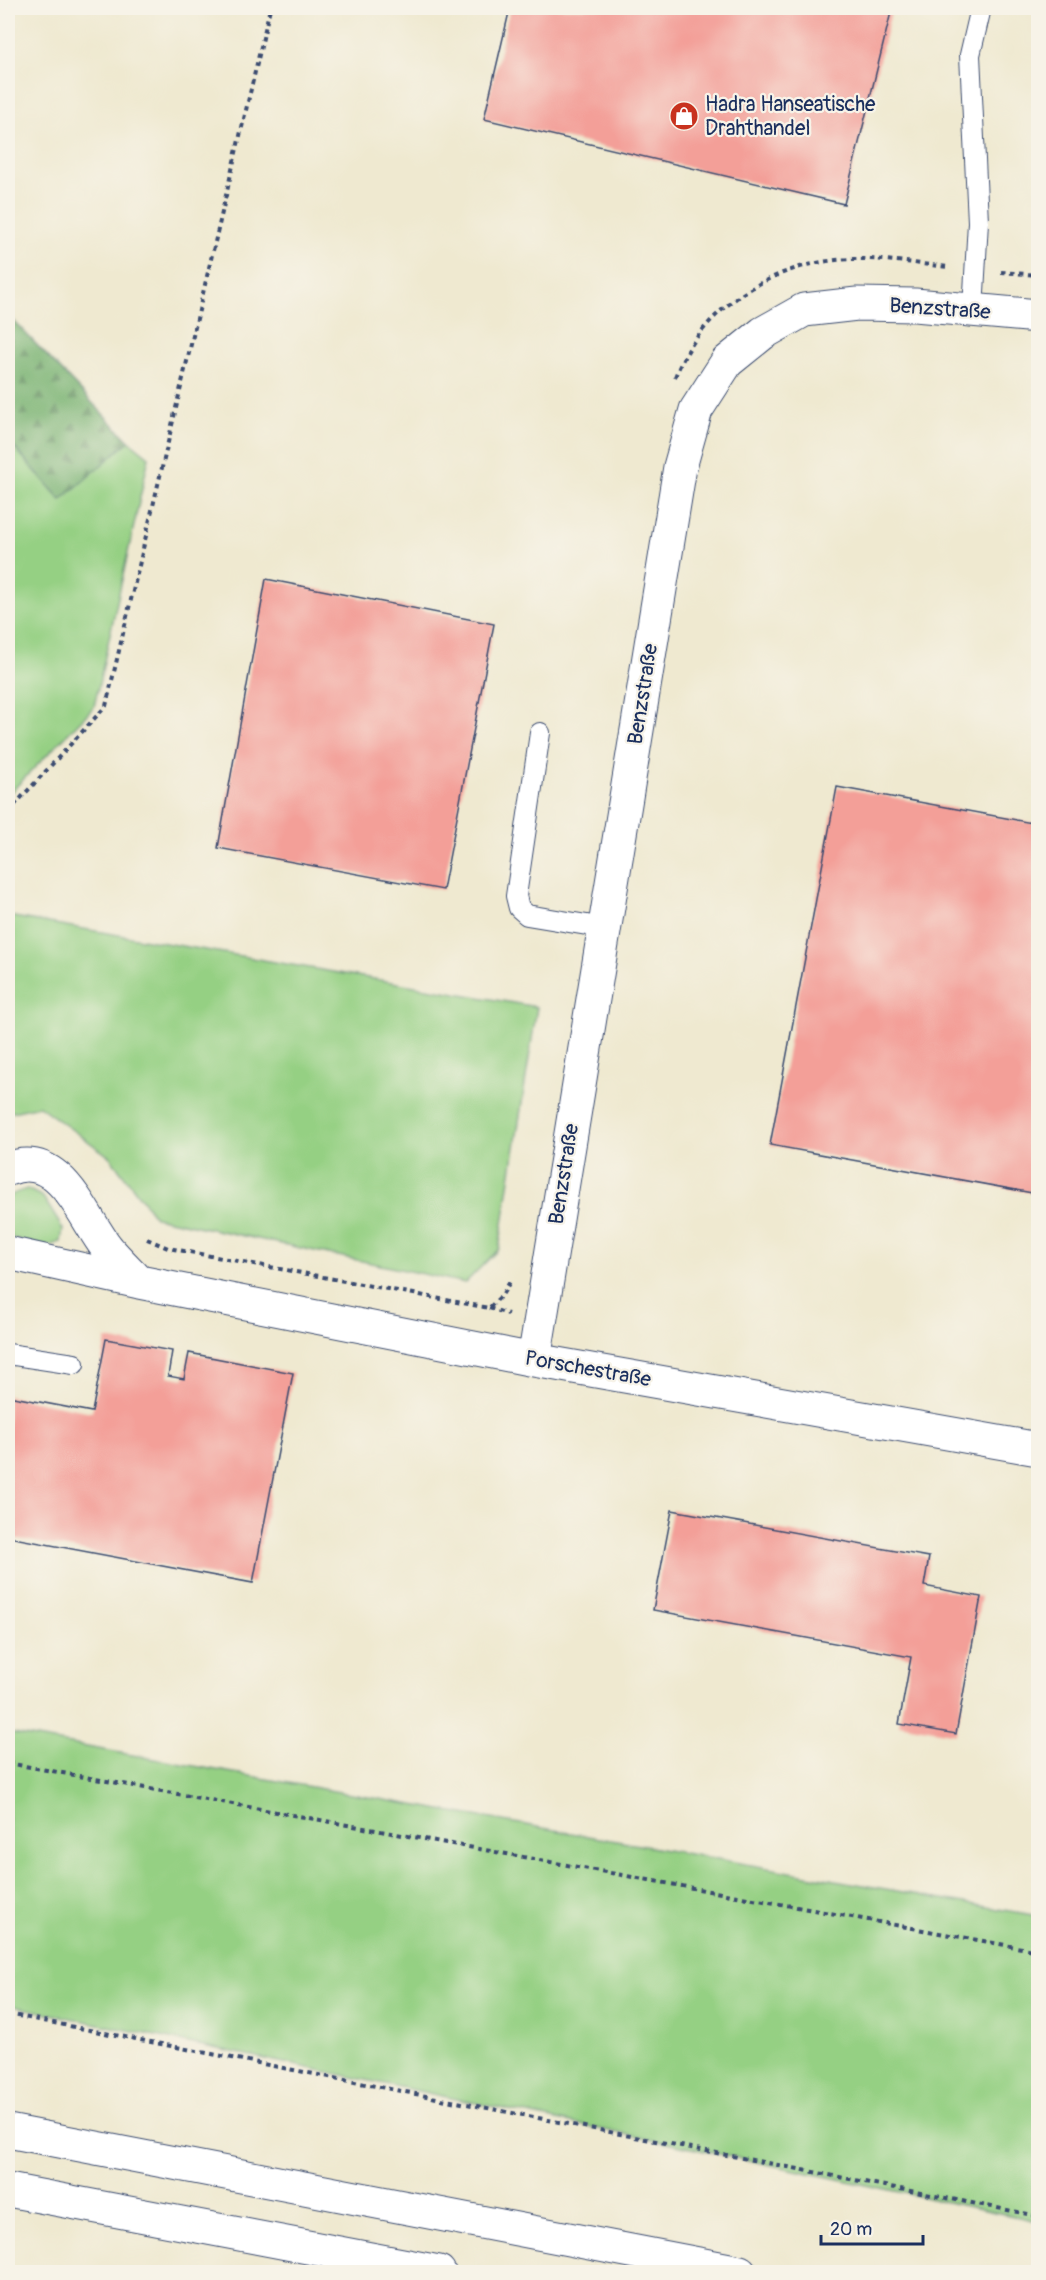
<svg xmlns="http://www.w3.org/2000/svg" width="1046" height="2280" font-family="Pangolin,sans-serif">
<defs>
<pattern id="forest-firs" width="22" height="20" patternUnits="userSpaceOnUse" patternTransform="scale(1.5)"><rect width="22" height="20" fill="#78b271"/><path d="M5 1l3.5 6h-7zM16 11l3.5 6h-7z" fill="#629160"/></pattern>
</defs>
<rect width="100%" height="100%" fill="#f7f3e8"/>
<filter id="ink" filterUnits="userSpaceOnUse"><feTurbulence type="fractalNoise" baseFrequency=".0167" numOctaves="2"/><feDisplacementMap in="SourceGraphic" scale="12" xChannelSelector="R" yChannelSelector="G"/><feConvolveMatrix kernelMatrix="1 2 1 2 8 2 1 2 1" color-interpolation-filters="sRGB"/></filter>
<filter id="wash" filterUnits="userSpaceOnUse"><feTurbulence type="fractalNoise" baseFrequency=".008" numOctaves="4" result="noise"/><feDisplacementMap in="SourceGraphic" scale="24" xChannelSelector="R" yChannelSelector="G"/><feGaussianBlur stdDeviation="1.35" result="paint"/><feColorMatrix in="noise" values="0 0 0 0 0 0 0 0 0 0 0 0 0 0 0 0 0 1.4 0 .05"/><feComposite in="paint" operator="in"/></filter>
<g filter="url(#wash)">
<rect width="100%" height="100%" fill="#efe9d0"/>
<path fill="#95d083" stroke="#588070" stroke-width="1.5" d="M8 440 61 500 129 441 149 457 94 707 8 795Z
M8 916 537 1007 499 1249 465 1283 155 1217 110 1157 39 1106 8 1113Z
M27 1189 43 1197 63 1229 61 1242 45 1247 12 1238C7 1230 4 1206 9 1198 11 1193 21 1191 27 1189Z
M8 1733 1038 1916V2221L8 2005Z"/>
<path fill="url(#forest-firs)" stroke="#4a7068" stroke-width="1.5" d="M8 315 129 441 61 500 8 440Z"/>
<g id="blocks">
<path fill="#f39f98" d="M510 8H892L844 204 484 119Z
M266 579 494 624 443 890 218 848Z
M837 787 1038 824V1194L770 1145Z
M106 1339 172 1351 168 1376 184 1379 189 1353 293 1373 253 1583 8 1537V1396L92 1412Z
M672 1510 929 1557 924 1586 981 1597 956 1734 899 1724 911 1657 653 1610Z"/>
</g>
</g>
<g filter="url(#ink)">
<use href="#blocks" fill-opacity="0" stroke="#3b4b6f" stroke-width="1.5"/>
<g fill="none" stroke-linecap="round" stroke-linejoin="round">
<g stroke="#3b4b6f" stroke-width="22">
<path id="service" d="M973 310 978 222 970 55 981 8
M540 733 516 896 519 908 527 915 605 928
M8 1354 74 1364"/>
</g>
<g stroke="#3b4b6f" stroke-width="35">
<path id="minor" d="M8 1169C60 1148 82 1216 107 1248 117 1260 129 1271 139 1282
M8 1253 139 1282 534 1360 1038 1449
M534 1360 680 467 696 410 727 362 763 333 804 310 857 304 915 305 1038 316"/>
</g>
<g stroke="#3b4b6f" stroke-width="35">
<path id="motorway" d="M8 2131 740 2272
M8 2190 439 2272"/>
</g>
<path stroke="#3b4b6f" stroke-width="4" stroke-dasharray="4.5 4.5" stroke-linecap="butt" d="M1001 272 1038 275
M675 377C703 305 777 261 852 259 884 258 917 264 949 267
M8 812 106 706 270 8
M147 1239 168 1248 489 1308 502 1295 511 1280
M489 1308 508 1314
M8 1763 1038 1951
M8 2014 1038 2216"/>
<use href="#service" stroke="#fff" stroke-width="20"/>
<use href="#minor" stroke="#fff" stroke-width="33"/>
<use href="#motorway" stroke="#fff" stroke-width="33"/>
</g>
</g>
<defs>
<g id="shop-disc" transform="scale(1.5)"><circle r="9.5" fill="#c8321e" stroke="#f7f3e8"/><path d="M-5-2.5h2.3a2.7 3.5 0 0 1 5.4 0H5L5.5 6h-11ZM-1.5-2.5h3a1.5 2.3 0 0 0-3 0Z" fill="#fff"/></g>
</defs>
<g fill-rule="evenodd">
<use href="#shop-disc" x="684" y="116"/>
</g>
<g text-anchor="middle" dominant-baseline="central" stroke-width="4.5" stroke-linejoin="round" paint-order="stroke">
<g font-size="21" fill="#1b2f5e" stroke="#f7f3e8" text-anchor="start">
<text x="705" y="104">Hadra Hanseatische<tspan x="705" dy="24">Drahthandel</tspan></text>
</g>
<g font-size="21" fill="#1b2f5e" stroke="#f7f3e8">
<text transform="translate(940 309) rotate(4)">Benzstraße</text>
<text transform="translate(643 694) rotate(-81)">Benzstraße</text>
<text transform="translate(564 1174) rotate(-81)">Benzstraße</text>
<text transform="translate(588 1369) rotate(10)">Porschestraße</text>
</g>
</g>
<rect width="1046" height="2280" fill="none" stroke="#f7f3e8" stroke-width="30"/>
<path d="M821 2235v9h102v-9" fill="none" stroke="#1b2f5e" stroke-width="3"/>
<text x="830" y="2235" font-size="18" fill="#1b2f5e" stroke="#f7f3e8" stroke-width="4.5" paint-order="stroke">20 m</text>
</svg>
